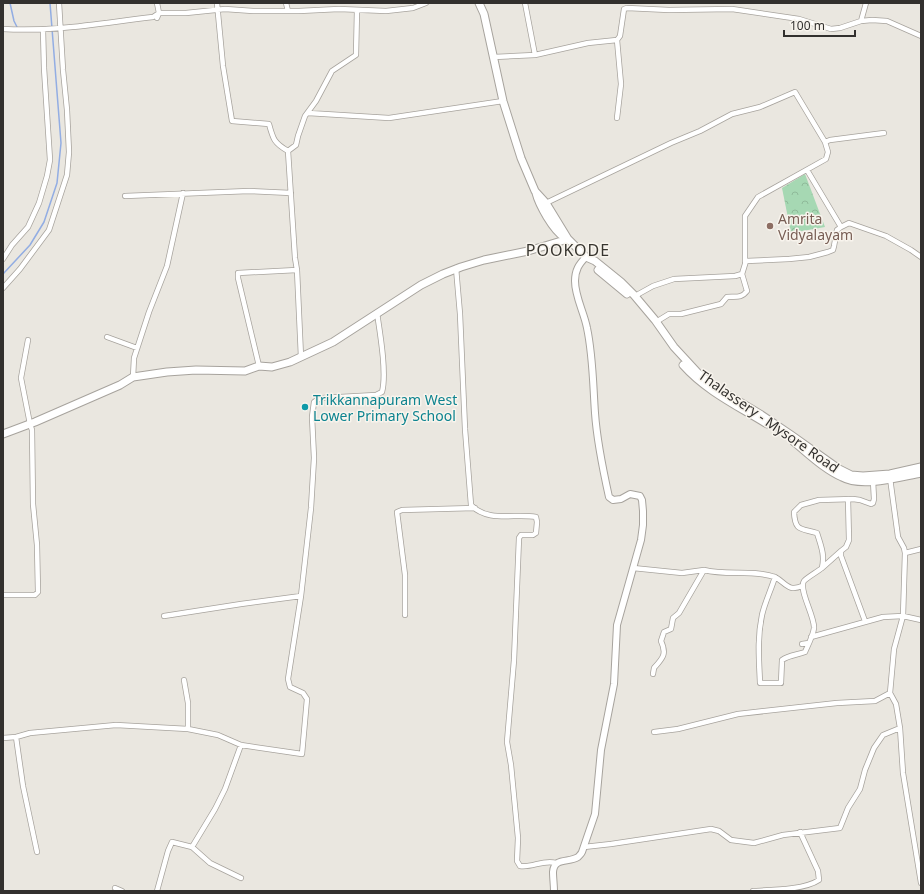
<svg xmlns="http://www.w3.org/2000/svg" width="924" height="894" font-family="'Noto Sans',sans-serif">
<defs>
<pattern id="forest-crowns" width="20" height="18" patternUnits="userSpaceOnUse"><rect width="20" height="18" fill="#a6d8b3"/><path d="M2 6a3 3 0 1 1 6 0M12 15a3 3 0 1 1 6 0" fill="none" stroke="#8fba9a"/></pattern>
</defs>
<rect width="100%" height="100%" fill="#eae7e0"/>
<path fill="url(#forest-crowns)" d="M805 174 825 227 791 233 782 188Z"/>
<g fill="none" stroke-linecap="round" stroke-linejoin="round">
<path stroke="#92ade3" stroke-width="1.5" d="M10 3 14 21 17 27
M3 274 30 245 44 222 57 183 61 143 50 3"/>
<g stroke="#a7a39d" stroke-width="6">
<path id="street" d="M217 3 223 66 232 121 269 124C273 139 274 143 288 151L295 258 297 270 301 357
M286 3 288 11
M525 3 535 55
M157 18 159 13 157 3
M861 21 866 3
M3 29C56 32 101 23 153 17L159 13H186L225 9 253 11H299L339 9 386 11 413 8 426 3
M617 40 621 84 617 118
M494 57 535 55 588 43 617 40 620 36 624 9 627 8 669 10 732 9 799 19 831 29 840 28 861 21 872 20 887 21 921 36
M308 113 389 118 503 101
M825 142 830 140 884 133
M288 151 296 145 298 136 305 116 316 101 332 71 356 55 357 10
M807 170 841 227
M125 196 249 191 291 193
M546 203 671 143 700 131 732 114 760 107 795 92 825 142 828 152 826 159 758 197 745 216V262
M3 259 12 245 28 227 39 203 47 176 50 160 44 68 43 30
M456 268 460 314 465 429 471 505C488 523 515 513 536 517L537 522 536 533 533 535H521L519 538 514 660 507 742 511 765 518 838 517 861 520 866C532 868 544 859 556 863
M3 288 20 269 49 230 67 175 69 152 67 110 63 70 59 3
M635 296 653 286 674 279 735 276 742 274 746 261 789 259 809 257 828 252 833 250 834 246 837 230 841 227 849 223 886 236 911 250 921 257
M656 322 669 314H681L721 304 727 297C735 296 741 299 747 291L742 274
M107 337 137 348
M259 366 238 278V273L297 270
M133 377 134 358 149 312 167 266 183 193
M848 499 849 540 846 547 841 551V556L865 621
M905 553 921 549
M633 568 682 573 704 570
M822 568 841 551
M775 577C786 583 788 592 802 586
M3 595H35L38 592 37 545 33 504 32 430 30 424 21 378 28 340
M405 615V575L397 512 402 510 475 508
M164 616 241 604 301 596
M811 637 883 617 903 616 921 620
M802 644 809 643
M653 674 654 668C663 658 667 654 661 641L664 632 671 629 673 618 679 613 704 570C728 576 750 569 775 577 771 590 765 602 762 615 757 639 759 659 760 683H781L782 660C789 655 797 655 805 652 808 645 813 636 814 628 815 617 798 589 804 581 808 577 817 572 822 568 825 555 821 546 817 533 801 528 795 532 794 512L801 505 819 500 853 499 860 500 871 504 873 503 874 499 873 481
M184 680 188 703V729
M900 728 903 773 921 883
M654 732 678 729 738 714 837 703 875 701 890 693 894 649 903 616 905 553 904 548 898 537 890 478
M16 737 23 786 37 852
M3 738 16 737 30 733 116 725 188 729 218 735 241 745 302 754 307 699 303 693 290 687 288 679 301 596 311 508 314 458 312 417 314 402 317 400 322 398 376 395 382 392C387 373 380 333 377 313
M192 847 215 809 225 789 241 745
M584 847 611 844 711 829 719 831 731 840 754 843 783 835 840 828 848 808 860 789 865 770 874 748 883 735 900 728 896 704 890 693
M115 888 122 891
M157 891 168 851 172 842 192 847 210 863 241 878
M753 891C771 890 804 890 819 880L818 871 800 832"/>
</g>
<g stroke="#a7a39d" stroke-width="8">
<path id="secondary" d="M554 891C554 885 553 878 553 872 554 857 569 863 578 857 578 857 582 853 582 852L595 814 601 750 614 684 617 625 641 540 643 525V511L642 500 640 496 630 494 621 499 613 500 609 497C603 470 597 442 595 413 593 385 593 356 587 328 584 312 575 297 575 281 575 270 579 264 586 257"/>
</g>
<g stroke="#a7a39d" stroke-width="9">
<path id="primary" d="M479 3 484 14 503 101 521 158 535 191 546 203 568 239 586 257 595 261 621 282 634 295 655 320 674 347 698 373 717 388 760 414 791 435 839 469 851 475 863 476 890 474 921 467
M536 193C539 205 553 230 564 237
M598 270 627 294
M683 365C706 391 738 406 767 424
M3 434 35 422 120 385 133 377 167 372 196 370 245 371 259 366 272 367 290 362 333 342 421 285 443 274 461 267 484 260 528 251 568 239
M794 442C809 454 824 469 842 477 862 488 899 477 921 473"/>
</g>
<use href="#street" stroke="#fff" stroke-width="4.5"/>
<use href="#secondary" stroke="#fff" stroke-width="6"/>
<use href="#primary" stroke="#fff" stroke-width="7"/>
</g>
<circle fill="#8d6e63" stroke="#f8f4ed" stroke-width="1.5" cx="770" cy="226" r="4"/>
<circle fill="#0f9aa8" stroke="#f8f4ed" stroke-width="1.5" cx="305" cy="407" r="4"/>
<g text-anchor="middle" dominant-baseline="central" stroke-width="3" stroke-linejoin="round" paint-order="stroke">
<g font-size="14" fill="#785e54" stroke="#f8f4ed" text-anchor="start">
<text x="778" y="218">Amrita<tspan x="778" dy="16">Vidyalayam</tspan></text>
</g>
<g font-size="14" fill="#0d838f" stroke="#f8f4ed" text-anchor="start">
<text x="313" y="399">Trikkannapuram West<tspan x="313" dy="16">Lower Primary School</tspan></text>
</g>
<g font-size="14" fill="#32302e" stroke="#f8f4ed">
<text transform="translate(769 421) rotate(35)">Thalassery - Mysore Road</text>
</g>
<g font-size="16" letter-spacing="1" fill="#37352f" stroke="#f8f4ed">
<text x="568" y="250">POOKODE</text>
</g>
</g>
<rect width="924" height="894" fill="none" stroke="#32302e" stroke-width="8"/>
<path d="M784 30v6h71v-6" fill="none" stroke="#32302e" stroke-width="2"/>
<text x="790" y="30" font-size="12" fill="#32302e" stroke="#f8f4ed" stroke-width="3" paint-order="stroke">100 m</text>
</svg>
